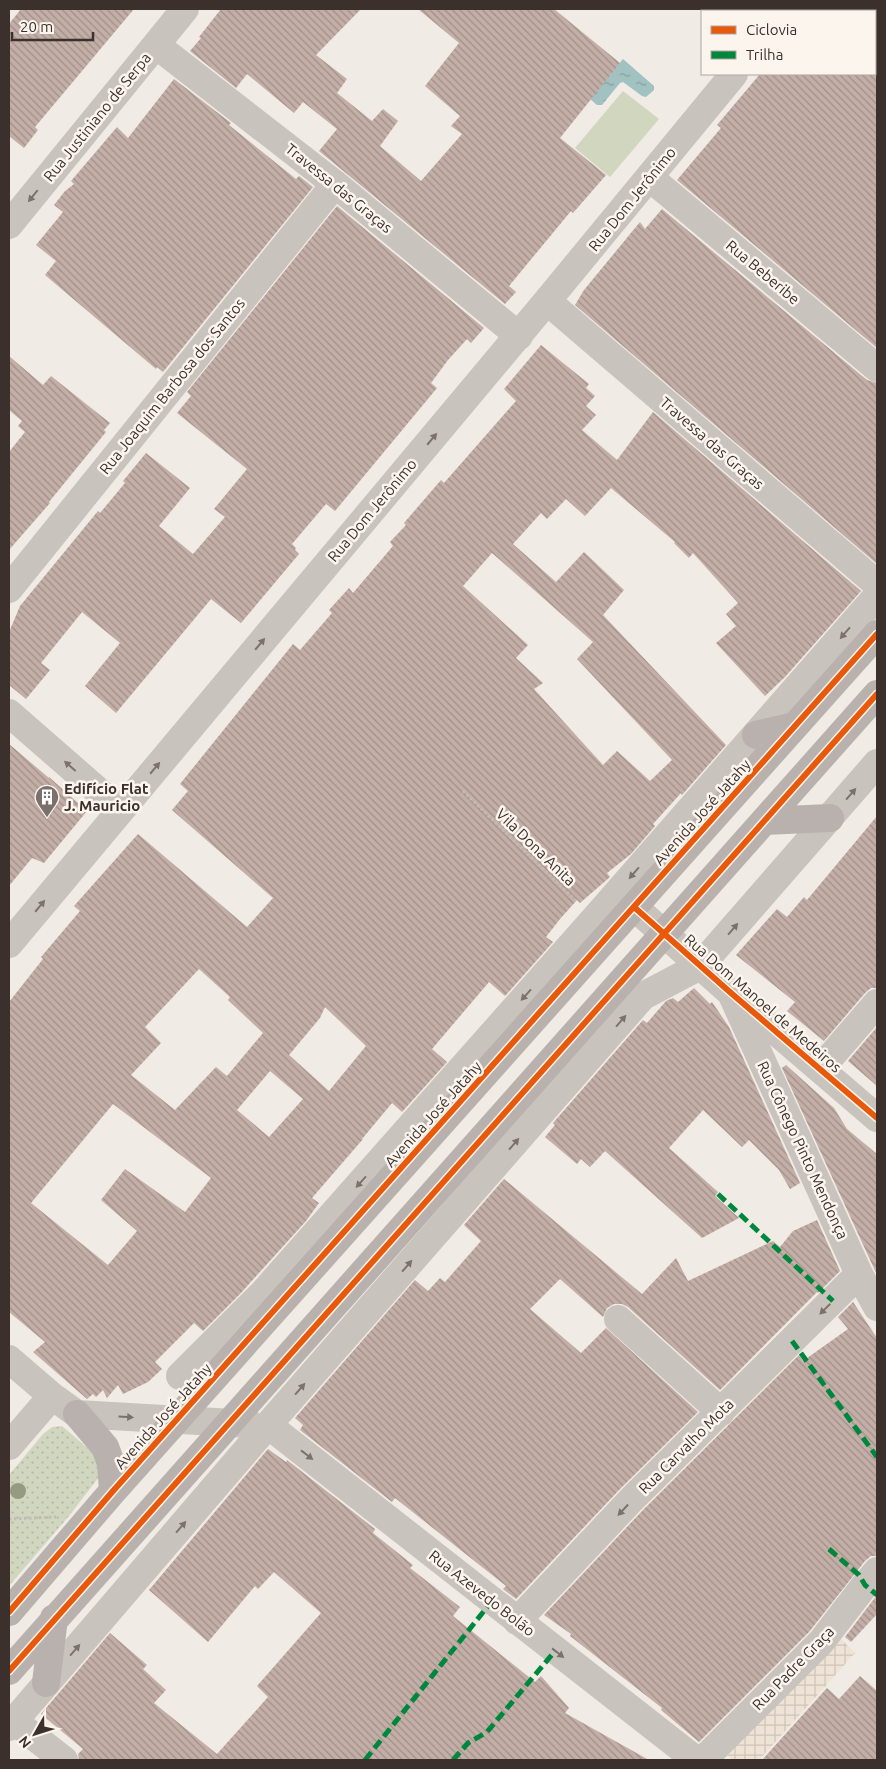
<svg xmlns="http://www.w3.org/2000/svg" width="886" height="1769" font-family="Ubuntu,sans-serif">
<defs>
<pattern id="park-dots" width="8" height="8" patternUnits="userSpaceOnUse" patternTransform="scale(1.25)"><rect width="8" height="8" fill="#d1d6bf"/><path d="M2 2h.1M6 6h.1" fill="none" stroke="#b4b8a4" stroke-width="1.8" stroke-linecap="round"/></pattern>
<pattern id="plaza-grid" width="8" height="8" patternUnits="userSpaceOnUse" patternTransform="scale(1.25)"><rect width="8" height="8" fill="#eee3d5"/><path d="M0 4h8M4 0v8" fill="none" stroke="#cdc3b7"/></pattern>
<pattern id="water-ripples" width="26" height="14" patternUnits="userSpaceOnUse" patternTransform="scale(1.25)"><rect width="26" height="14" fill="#a1c2c1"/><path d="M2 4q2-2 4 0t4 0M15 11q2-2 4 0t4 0" fill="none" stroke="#849e9d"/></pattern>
<pattern id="building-back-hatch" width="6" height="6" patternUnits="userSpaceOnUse" patternTransform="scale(1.25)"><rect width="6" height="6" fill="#c3afa7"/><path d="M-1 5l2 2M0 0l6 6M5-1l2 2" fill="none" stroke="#a08f88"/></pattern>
</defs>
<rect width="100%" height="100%" fill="#f0ebe5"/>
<path fill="#d1d6bf" d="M623 91 659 119 610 177 575 148Z"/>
<path fill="url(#park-dots)" d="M62 1426 99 1458 102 1473 69 1516 9 1586V1475L43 1434 52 1427Z"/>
<path fill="url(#plaza-grid)" d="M834 1632 855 1653 759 1760H732L722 1750Z"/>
<path fill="url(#water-ripples)" d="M623 59 654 86V90L646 97 642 96 623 82 620 83 602 105H597L590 99Z"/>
<path fill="url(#building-back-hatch)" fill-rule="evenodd" d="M21 9H134L35 127 38 130 24 148 9 136V24Z
M221 9H361L316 55 347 79 337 93 372 121 383 109 398 121 380 146 421 181 462 134 451 126 460 116 425 86 459 43 418 9H554L620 63 560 138 606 175 573 213 571 211 509 286 516 292 505 304 319 151 337 129 303 102 294 113 247 74 236 88 190 51 201 38 199 37Z
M760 74H877V348L677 180 721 128 717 125Z
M174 79 231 123 229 125 296 179 299 176 313 187 163 372 157 367 156 369 45 275 56 261 36 245 63 212 54 205 65 191 74 184 71 181 117 127 128 138Z
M337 206 484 328 471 343 467 339 448 360 431 383 437 388 335 511 326 504 292 544 296 548 295 550 299 554 241 623 211 599 116 713 85 686 120 643 82 612 41 663 50 670 26 699 9 685V632L20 606 98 511 100 513 125 483 123 481 146 453 190 488 159 526 193 554 225 517 214 509 247 469 177 413 191 396 187 392Z
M662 209 867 380 877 383V564L575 305 584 290 640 222 645 229Z
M541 345 589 384 586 388 595 396 586 406 596 415 582 430 617 460 653 412 861 591 785 677 765 696 716 643 736 626 726 614 738 603 693 553 689 558 674 543 675 542 611 488 585 516 566 499 547 519 541 513 513 544 556 582 584 552 624 590 603 615 726 745 682 795 681 793 653 824 655 826 631 854 607 873 610 877 580 903 577 900 560 919 546 937 553 942 505 996 489 982 432 1049 447 1062 402 1112 392 1103 362 1139H363L312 1198 319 1203 306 1221 240 1294 203 1331 194 1323 155 1362 162 1369 148 1382 123 1394 118 1385 107 1398 103 1390 96 1397 93 1394 87 1399 33 1352 45 1342 9 1312V1002L43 959 41 957 80 911 74 906 138 834 247 927 273 898 172 810 188 791 180 784 293 644 300 650 332 613 329 610 349 588 353 593 393 546 390 542 406 525 404 523 441 480 444 483 516 401 504 389ZM492 553 593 642 577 659 672 760 650 781 617 751 603 765 534 689 543 683 516 658 528 645 463 586ZM199 969 230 997 228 1000 263 1033 227 1076 216 1067 175 1110 131 1075 161 1043 145 1027ZM325 1007 366 1046 329 1091 289 1055 320 1018ZM270 1071 303 1099 269 1137 237 1110ZM113 1104 211 1178 185 1212 125 1169 101 1200 137 1231 108 1265 31 1203Z
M9 356 43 385 51 376 110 423 104 430 106 432 49 502 50 503 9 550V452L25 432 18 426 22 421 9 410Z
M9 744 49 778V777L87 811 44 863 32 858 9 886Z
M877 816V988H871L865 993 824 1041 787 1011 795 1002 736 955 777 909 787 917 804 897 807 900Z
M694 988 710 1004 712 1002 729 1027 800 1183 790 1189 779 1170 749 1140 742 1147 703 1110 669 1148 718 1192 715 1196 739 1218 702 1238 605 1151 590 1167 581 1159 577 1164 545 1137 555 1125 553 1123 643 1020 647 1023 666 1001 673 998 678 1002Z
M877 1027V1086L848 1061Z
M786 1065 834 1108 847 1129 877 1154V1275L782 1068Z
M504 1179 642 1294 676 1258 688 1281 773 1241 780 1247 793 1231 817 1220 840 1271 818 1293 817 1292 720 1390 628 1307 622 1304H614L607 1308 603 1317 560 1279 530 1309 581 1353 606 1328 698 1412 621 1488 516 1599 503 1589 506 1586 395 1498 392 1502 300 1430 303 1425 295 1418 415 1280 428 1291 440 1278 445 1282 481 1241 464 1225Z
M853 1302 877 1338V1556H871L865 1561 809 1632 699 1742 661 1710 662 1708 570 1636 571 1634 544 1615 643 1510 799 1355 803 1361 848 1329 838 1317Z
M268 1449 286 1462 287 1460 375 1529 373 1533 413 1565 410 1568 460 1607 453 1616 535 1682 541 1676 569 1708 565 1713 649 1760H79L78 1754 83 1749 41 1714 110 1633 147 1665 143 1669 166 1690 154 1703 217 1754 268 1697 257 1686 321 1613 274 1572 258 1589 255 1586 208 1642 149 1590Z
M877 1595V1614L851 1642 845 1637Z
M860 1676 877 1691V1760H762L827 1688 839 1699Z"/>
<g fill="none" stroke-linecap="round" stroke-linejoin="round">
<path stroke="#c2bbb6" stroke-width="3" stroke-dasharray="2.5 2.5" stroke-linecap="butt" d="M463 791 576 901
M9 1519 56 1517"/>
<path stroke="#c9c3be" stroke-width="28" d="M785 11 787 9
M156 45 335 184 519 336
M649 177 877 368
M9 225 185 9
M547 301 877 584
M9 589 335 184
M9 713 120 810
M634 907 731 993 877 1118
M9 944 547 301 734 74
M731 993 859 1274 877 1307
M820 1069 877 1003
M618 1319 721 1412
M9 1359 52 1396 77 1414 250 1424
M180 1376 262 1294 603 909 877 596
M268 1425 696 1760
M9 1446 52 1396
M517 1621 632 1499 859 1274
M14 1721 64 1760
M9 1727 268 1425 643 996 700 966 877 763
M703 1760 821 1642 865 1585 877 1571"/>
<path stroke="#b8b1ad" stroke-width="28" d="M756 735 795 726
M764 821 830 818
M77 1414 105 1447 111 1463 113 1491
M9 1612 113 1491 877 634
M9 1671 877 694
M46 1683 54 1618"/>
<path stroke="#00873e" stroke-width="5" stroke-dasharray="10 5" stroke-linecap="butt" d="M718 1194 833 1301
M792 1341 877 1457
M829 1549 859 1575 865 1585 877 1595
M365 1760 492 1601
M453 1760 468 1743 487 1732 555 1651"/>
<g stroke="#fbf5ee" stroke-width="9">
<path id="cycleway" d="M634 907 731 993 877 1118
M9 1612 113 1491 877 634
M9 1671 877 694"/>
</g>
<use href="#cycleway" stroke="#e8590c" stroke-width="6"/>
</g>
<circle fill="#959b80" cx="18" cy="1491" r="8"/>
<defs><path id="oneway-solid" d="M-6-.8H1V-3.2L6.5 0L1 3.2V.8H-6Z" transform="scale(1.25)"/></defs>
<g fill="#7b726d">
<use href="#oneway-solid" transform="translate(33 196) rotate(129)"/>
<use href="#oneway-solid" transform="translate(432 439) rotate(-50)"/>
<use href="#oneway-solid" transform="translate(845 633) rotate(131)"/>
<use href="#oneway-solid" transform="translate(260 644) rotate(-50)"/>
<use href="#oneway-solid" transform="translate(70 766) rotate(-139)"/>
<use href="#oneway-solid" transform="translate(155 768) rotate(-50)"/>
<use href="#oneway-solid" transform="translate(851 794) rotate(-49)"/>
<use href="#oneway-solid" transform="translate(634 873) rotate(131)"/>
<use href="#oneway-solid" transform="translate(40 906) rotate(-50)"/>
<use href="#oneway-solid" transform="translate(733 929) rotate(-49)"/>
<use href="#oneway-solid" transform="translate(526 995) rotate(132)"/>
<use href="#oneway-solid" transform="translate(621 1021) rotate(-49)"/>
<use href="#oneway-solid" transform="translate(514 1144) rotate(-49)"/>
<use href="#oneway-solid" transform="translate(361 1182) rotate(132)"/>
<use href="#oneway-solid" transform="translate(407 1266) rotate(-49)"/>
<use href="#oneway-solid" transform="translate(825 1309) rotate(135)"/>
<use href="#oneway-solid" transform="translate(300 1389) rotate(-49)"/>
<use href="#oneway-solid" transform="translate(126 1417) rotate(3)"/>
<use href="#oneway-solid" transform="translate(307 1455) rotate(38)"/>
<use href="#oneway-solid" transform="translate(623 1510) rotate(133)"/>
<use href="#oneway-solid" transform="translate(181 1527) rotate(-49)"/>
<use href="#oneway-solid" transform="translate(75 1650) rotate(-49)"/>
<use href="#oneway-solid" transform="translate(558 1653) rotate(38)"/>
</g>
<defs>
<g id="building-pin" transform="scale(1.25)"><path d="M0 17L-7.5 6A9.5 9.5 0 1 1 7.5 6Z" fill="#7a716c" stroke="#fbf5ee"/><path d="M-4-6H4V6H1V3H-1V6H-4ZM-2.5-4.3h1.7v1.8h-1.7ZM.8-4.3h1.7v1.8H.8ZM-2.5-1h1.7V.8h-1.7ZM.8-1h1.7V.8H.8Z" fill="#fff"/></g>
</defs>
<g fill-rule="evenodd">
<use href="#building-pin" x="47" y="797"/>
</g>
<g text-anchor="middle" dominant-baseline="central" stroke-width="5" stroke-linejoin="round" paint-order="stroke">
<g font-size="15" fill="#3b302b" stroke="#fbf5ee">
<text transform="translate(97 117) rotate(-51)">Rua Justiniano de Serpa</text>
<text transform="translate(339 188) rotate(39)">Travessa das Graças</text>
<text transform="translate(632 199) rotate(-51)">Rua Dom Jerônimo</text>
<text transform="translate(763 272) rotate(40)">Rua Beberibe</text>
<text transform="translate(172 386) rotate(-51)">Rua Joaquim Barbosa dos Santos</text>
<text transform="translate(712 443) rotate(41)">Travessa das Graças</text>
<text transform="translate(372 510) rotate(-50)">Rua Dom Jerônimo</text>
<text transform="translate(702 812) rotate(-48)">Avenida José Jatahy</text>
<text transform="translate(536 847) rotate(44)">Vila Dona Anita</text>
<text transform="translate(763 1003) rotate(41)">Rua Dom Manoel de Medeiros</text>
<text transform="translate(433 1114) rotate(-48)">Avenida José Jatahy</text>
<text transform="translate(803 1150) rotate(65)">Rua Cônego Pinto Mendonça</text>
<text transform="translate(163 1416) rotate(-48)">Avenida José Jatahy</text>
<text transform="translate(686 1446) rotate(-45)">Rua Carvalho Mota</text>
<text transform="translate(482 1593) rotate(38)">Rua Azevedo Bolão</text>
<text transform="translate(793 1668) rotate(-46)">Rua Padre Graça</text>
</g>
<g font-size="15" font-weight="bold" fill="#3b302b" stroke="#fbf5ee" text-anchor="start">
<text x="64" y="788">Edifício Flat<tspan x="64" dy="17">J. Mauricio</tspan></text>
</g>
</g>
<rect width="886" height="1769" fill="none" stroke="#3b302b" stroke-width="20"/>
<rect x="701" y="10" width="175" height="65" fill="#fbf5ee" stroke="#aea6a0"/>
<rect x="711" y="26" width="25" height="8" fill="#e8590c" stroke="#aea6a0"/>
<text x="746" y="35" font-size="15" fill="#3b302b">Ciclovia</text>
<rect x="711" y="51" width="25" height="8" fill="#00873e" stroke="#aea6a0"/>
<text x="746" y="60" font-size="15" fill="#3b302b">Trilha</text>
<g transform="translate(35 1734) rotate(231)" stroke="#fbf5ee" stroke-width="4" paint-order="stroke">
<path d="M0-4L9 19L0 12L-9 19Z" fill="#3b302b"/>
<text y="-8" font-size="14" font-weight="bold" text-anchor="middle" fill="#3b302b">N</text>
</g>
<path d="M12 32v8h81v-8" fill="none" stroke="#3b302b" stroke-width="2.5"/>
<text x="20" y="32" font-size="15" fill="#3b302b" stroke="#fbf5ee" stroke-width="4" paint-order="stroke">20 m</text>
</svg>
